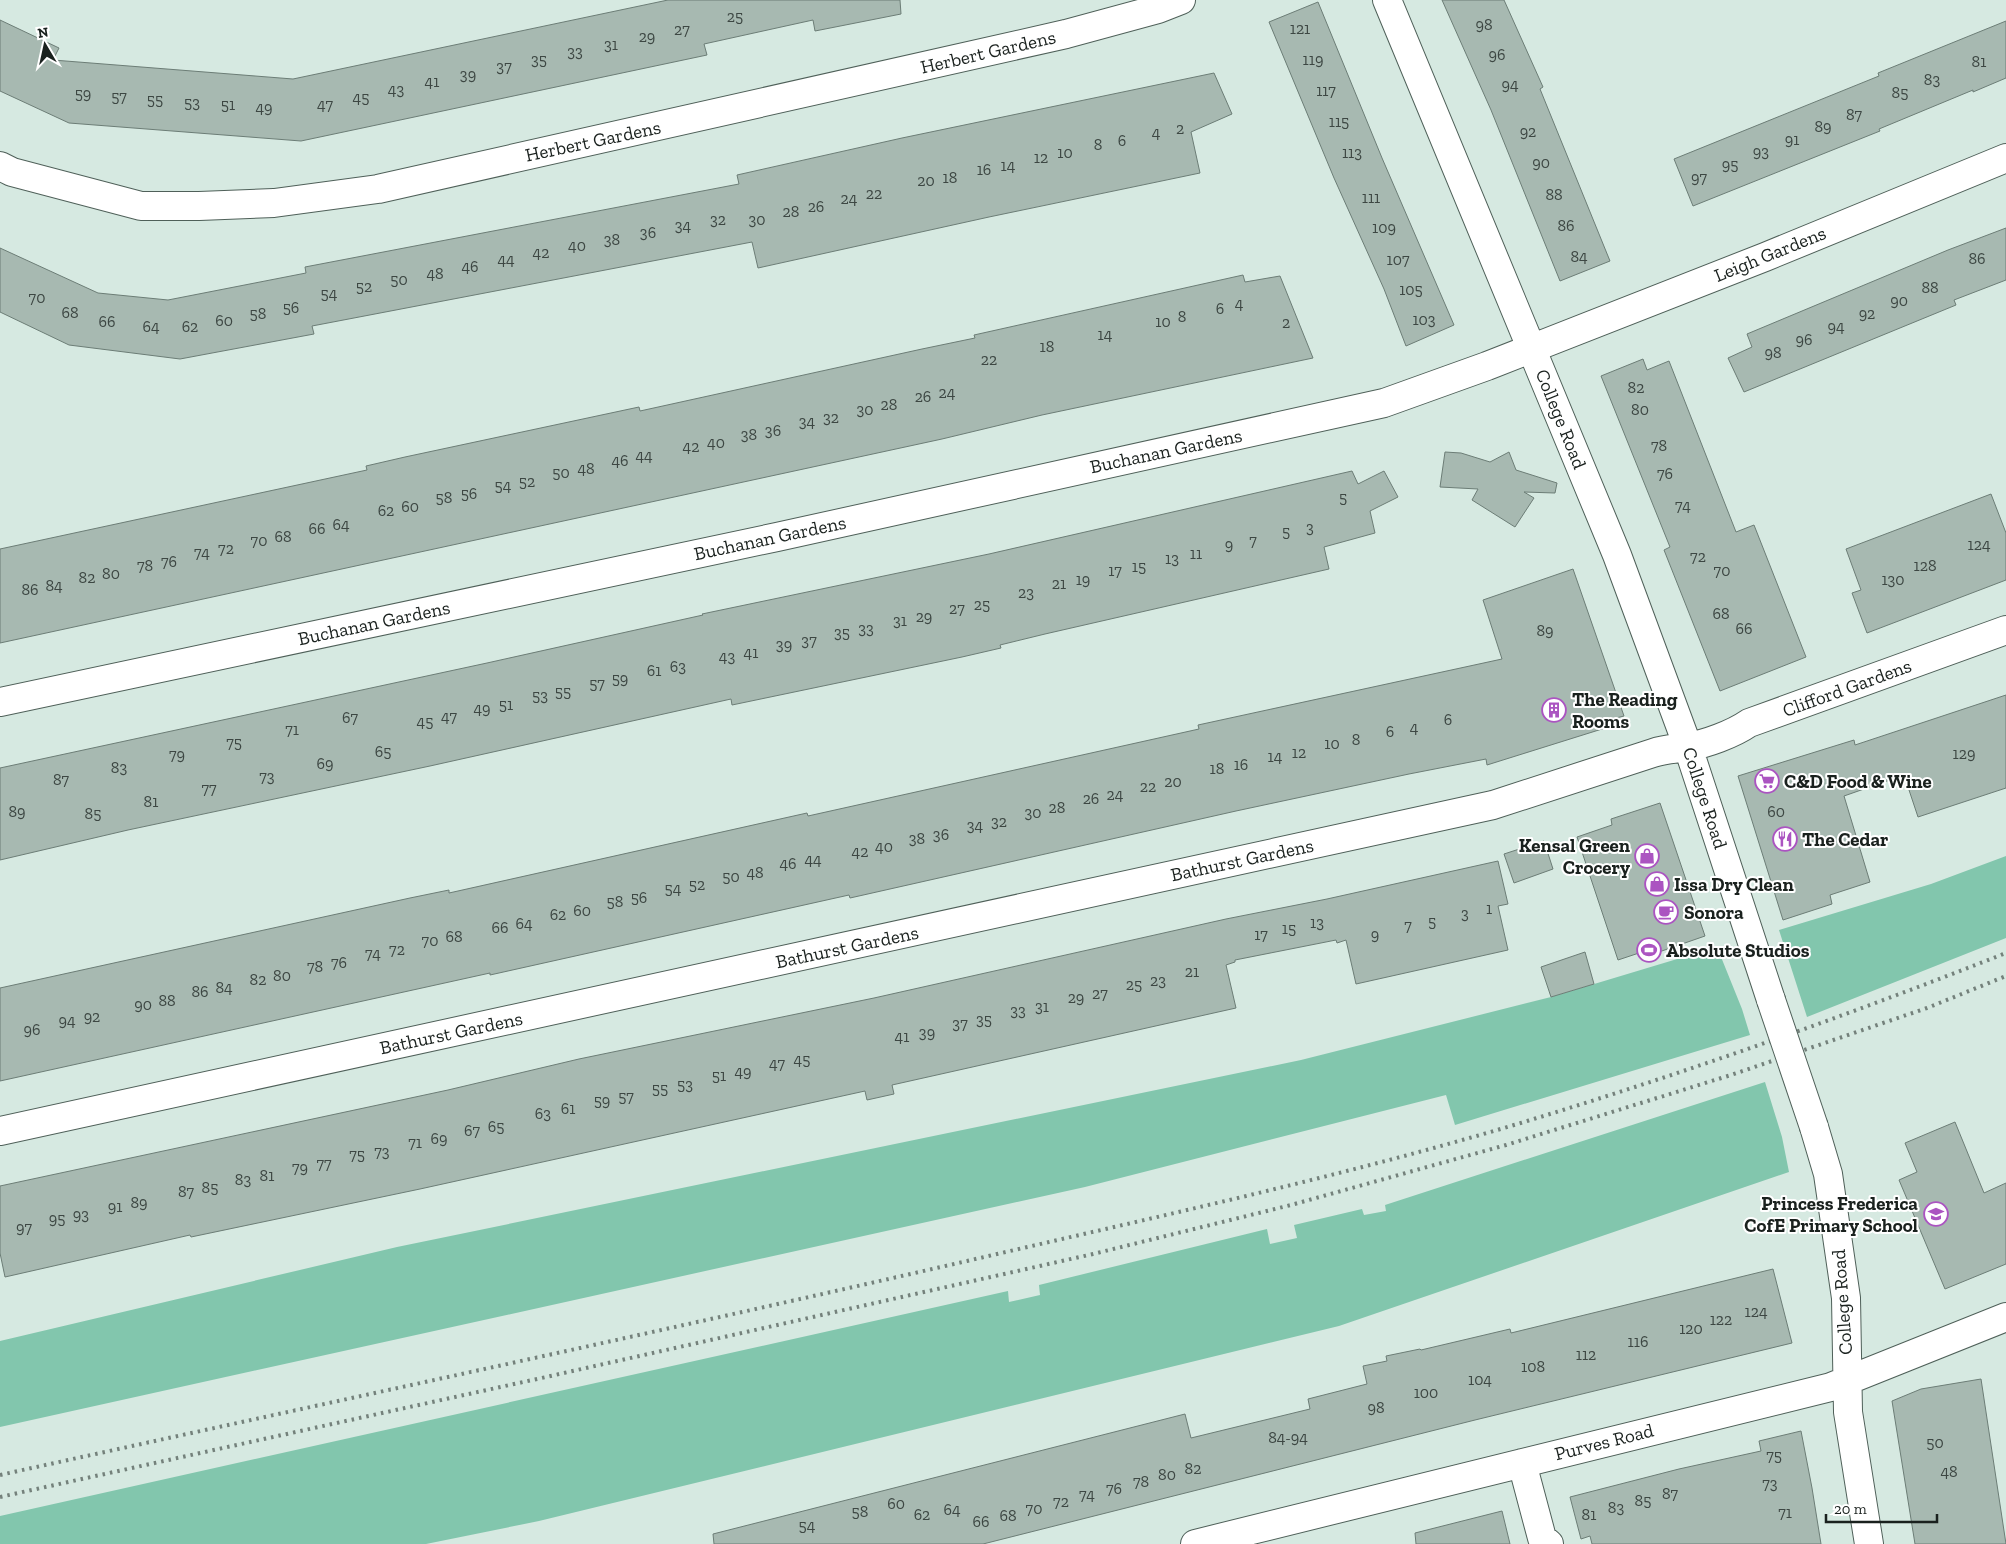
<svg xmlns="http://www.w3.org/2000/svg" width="2006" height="1544" font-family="'Zilla Slab',serif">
<rect width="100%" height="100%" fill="#d6e9e1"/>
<path fill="#82c6ad" d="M2006 856V938L1807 1017 1779 930 1931 884Z
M1717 947 1742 1009 1750 1035 1455 1125 1446 1095 1085 1187 0 1427V1341L397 1247 1301 1060 1551 997Z
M1765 1082 1782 1137 1789 1172 1339 1326 539 1521 426 1544H0V1516L1008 1291 1009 1302 1040 1295 1039 1285 1267 1229 1270 1244 1297 1238 1294 1225 1362 1209 1364 1215 1386 1211 1385 1205Z"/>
<path fill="#a7b9b1" stroke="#6c7d76" d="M668 0H900L901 14 815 31 813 20 704 44 707 55 301 141 69 123 0 91V20L59 48 53 60 293 79Z
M1442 0H1504L1543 87 1540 89 1610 261 1560 281 1491 110Z
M1318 2 1382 158 1454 325 1406 346 1384 289 1334 178 1269 22Z
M2006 21V78L1973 92V90L1879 129 1880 131 1693 206 1674 159 1879 76 1878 73Z
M1214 73 1232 114 1191 132 1200 173 989 217 758 268 752 242 312 326 314 334 180 359 69 345 0 312V248L98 293 168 300 306 273 305 267 739 184 737 175 902 138Z
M2006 228V280L1954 300 1956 305 1744 392 1728 358 1752 347 1747 334 1948 250Z
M1243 275 1245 282 1280 276 1313 358 1042 415 942 439 0 643V549L367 470 366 466 405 457 639 407 640 411 922 349 975 338 974 335Z
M1643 359 1647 370 1669 361 1736 532 1754 525 1806 657 1720 691 1664 550 1670 547 1601 376Z
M1445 452 1461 453 1490 462 1509 452 1516 470 1557 483 1555 493 1524 492 1534 498 1515 527 1472 500 1478 489 1440 487Z
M1352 471 1358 484 1384 471 1398 497 1370 511 1375 533 1324 547 1329 569 1045 634 1000 645 1001 648 962 657 732 705 731 699 430 766 128 830 0 860V768L487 663 703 615 702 614 989 554Z
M1991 494 2006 533V580L1867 633 1852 593 1861 590 1846 549Z
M1573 569 1624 716 1616 718 1618 724 1487 765 1486 759 1409 774 1236 811 850 898 849 895 490 975V973L0 1081V988L410 898 449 890V893L807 813 808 816 1199 729 1198 725 1502 659 1483 600Z
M2006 695V788L1918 817 1904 775 1844 796 1870 882 1830 895 1832 904 1783 920 1738 776 1854 740 1855 745Z
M1660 803 1705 936 1656 953 1654 948 1618 960 1577 837 1612 825 1611 819Z
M1544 841 1553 869 1514 883 1504 854Z
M1498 861 1508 904 1498 906 1508 950 1356 984 1346 940 1337 943 1336 940 1235 960V962L1226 965 1236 1008 892 1085 894 1094 867 1100 865 1091 420 1189 191 1237 190 1235 5 1277 0 1253V1186L448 1090 579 1059 874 998 1226 919 1327 899Z
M1585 952 1594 984 1551 997 1541 967Z
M1955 1122 1984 1193 2006 1183V1264L1945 1289 1899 1180 1917 1172 1905 1143Z
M1773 1269 1792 1343 1475 1420 983 1544H714L713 1534 1185 1414 1191 1438 1310 1409 1308 1399 1367 1384 1363 1366 1387 1361 1386 1356 1420 1349 1421 1350 1510 1329 1511 1333Z
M1981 1379 2006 1544H1915L1892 1401 1921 1389Z
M1801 1431 1812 1488 1821 1544H1592L1590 1536 1581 1539 1570 1497 1679 1469 1761 1451 1759 1441Z
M1502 1511 1510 1544H1416L1415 1533Z"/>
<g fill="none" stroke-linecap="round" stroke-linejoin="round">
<g stroke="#4f6059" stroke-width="30">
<path id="minor" d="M1387 0 1617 555 1688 747 1771 1000
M0 166 12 172 141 206H199L274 203 378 189 1066 34 1158 9 1181 0
M0 702 777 537 1384 403 1487 366 1765 257 2006 158
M1814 1127 1828 1174 1846 1298 1848 1412 1869 1544
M0 1131 1493 805 1653 753C1665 749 1675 749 1687 747 1706 744 1733 734 1749 723L2006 630
M1522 1463 1542 1538 1549 1544
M1195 1544 1831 1387 2006 1317"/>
</g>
<use href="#minor" stroke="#fff" stroke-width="28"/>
<path stroke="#74817b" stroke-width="4" stroke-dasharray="2.5 5" stroke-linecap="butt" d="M0 1475C322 1404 646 1335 967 1261 1147 1219 1327 1180 1504 1128 1674 1077 1841 1018 2006 953
M0 1497 546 1377 1093 1254 1291 1205 1506 1145 1731 1075 1927 1008 2006 976"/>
<g stroke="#4f6059" stroke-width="30" stroke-linecap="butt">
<path id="minor-bridge" d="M1771 1000 1814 1127"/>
</g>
<use href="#minor-bridge" stroke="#fff" stroke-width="28"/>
</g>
<defs>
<g id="building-ring" transform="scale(1.25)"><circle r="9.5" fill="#fff" stroke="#ab54c1" stroke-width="1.5"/><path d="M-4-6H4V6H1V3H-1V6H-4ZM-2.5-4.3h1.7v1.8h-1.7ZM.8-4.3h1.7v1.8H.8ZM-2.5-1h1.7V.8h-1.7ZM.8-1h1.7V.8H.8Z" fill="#ab54c1"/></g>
<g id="supermarket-ring" transform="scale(1.25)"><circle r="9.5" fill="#fff" stroke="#ab54c1" stroke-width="1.5"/><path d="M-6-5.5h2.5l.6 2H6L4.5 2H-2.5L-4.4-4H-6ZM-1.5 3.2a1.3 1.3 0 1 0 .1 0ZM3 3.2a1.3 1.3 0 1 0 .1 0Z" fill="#ab54c1"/></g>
<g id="restaurant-ring" transform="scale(1.25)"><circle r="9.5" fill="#fff" stroke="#ab54c1" stroke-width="1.5"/><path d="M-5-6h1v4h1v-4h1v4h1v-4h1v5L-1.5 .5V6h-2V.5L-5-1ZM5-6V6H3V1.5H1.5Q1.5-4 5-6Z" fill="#ab54c1"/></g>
<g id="shop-ring" transform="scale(1.25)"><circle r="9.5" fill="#fff" stroke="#ab54c1" stroke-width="1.5"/><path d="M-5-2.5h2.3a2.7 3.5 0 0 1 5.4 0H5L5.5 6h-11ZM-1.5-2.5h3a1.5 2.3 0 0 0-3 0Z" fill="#ab54c1"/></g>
<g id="cafe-ring" transform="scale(1.25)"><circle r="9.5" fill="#fff" stroke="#ab54c1" stroke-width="1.5"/><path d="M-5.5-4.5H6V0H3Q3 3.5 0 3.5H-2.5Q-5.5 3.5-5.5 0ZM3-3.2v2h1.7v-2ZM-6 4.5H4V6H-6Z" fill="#ab54c1"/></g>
<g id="stadium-ring" transform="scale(1.25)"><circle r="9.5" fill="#fff" stroke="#ab54c1" stroke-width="1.5"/><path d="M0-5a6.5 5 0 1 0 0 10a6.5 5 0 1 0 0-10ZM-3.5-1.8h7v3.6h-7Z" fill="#ab54c1"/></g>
<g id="school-ring" transform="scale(1.25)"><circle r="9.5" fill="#fff" stroke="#ab54c1" stroke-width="1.5"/><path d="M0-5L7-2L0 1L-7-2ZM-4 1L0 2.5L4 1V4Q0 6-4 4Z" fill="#ab54c1"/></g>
</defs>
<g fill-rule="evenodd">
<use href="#building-ring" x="1554" y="710"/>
<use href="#supermarket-ring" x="1767" y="781"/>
<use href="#restaurant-ring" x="1785" y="839"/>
<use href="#shop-ring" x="1647" y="856"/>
<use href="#shop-ring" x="1657" y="884"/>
<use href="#cafe-ring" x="1666" y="912"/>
<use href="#stadium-ring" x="1649" y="950"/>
<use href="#school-ring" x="1936" y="1214"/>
</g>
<g text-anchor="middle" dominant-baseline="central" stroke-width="4" stroke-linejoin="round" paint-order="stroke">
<g font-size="16" fill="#3d4743">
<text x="735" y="16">25</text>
<text x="1484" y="24">98</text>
<text x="1300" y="28">121</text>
<text x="682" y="29">27</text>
<text x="647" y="36">29</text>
<text x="611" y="44">31</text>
<text x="575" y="51">33</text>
<text x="1497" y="54">96</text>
<text x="539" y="59">35</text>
<text x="1313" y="59">119</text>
<text x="1979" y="61">81</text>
<text x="504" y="66">37</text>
<text x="468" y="74">39</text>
<text x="1932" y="79">83</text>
<text x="432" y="81">41</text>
<text x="1510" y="84">94</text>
<text x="396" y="89">43</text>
<text x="1326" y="90">117</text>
<text x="1900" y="92">85</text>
<text x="83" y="93">59</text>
<text x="119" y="96">57</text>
<text x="361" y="97">45</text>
<text x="155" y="99">55</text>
<text x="192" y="102">53</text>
<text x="228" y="104">51</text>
<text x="325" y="104">47</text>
<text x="264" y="107">49</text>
<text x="1854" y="114">87</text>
<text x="1339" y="121">115</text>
<text x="1823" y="126">89</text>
<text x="1180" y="128">2</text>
<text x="1528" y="131">92</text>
<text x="1156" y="132">4</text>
<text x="1792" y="139">91</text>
<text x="1122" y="140">6</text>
<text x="1098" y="144">8</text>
<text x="1761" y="151">93</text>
<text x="1065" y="152">10</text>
<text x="1352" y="152">113</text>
<text x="1041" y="157">12</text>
<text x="1541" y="162">90</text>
<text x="1730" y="164">95</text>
<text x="1008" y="165">14</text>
<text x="984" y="169">16</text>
<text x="950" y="177">18</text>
<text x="1699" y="177">97</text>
<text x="926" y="180">20</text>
<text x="874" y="193">22</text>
<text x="1554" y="194">88</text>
<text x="1371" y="197">111</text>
<text x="849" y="198">24</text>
<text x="816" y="206">26</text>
<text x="791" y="211">28</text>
<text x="718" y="219">32</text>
<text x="757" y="219">30</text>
<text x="683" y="225">34</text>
<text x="1566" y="225">86</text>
<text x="1384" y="227">109</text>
<text x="648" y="232">36</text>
<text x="612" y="239">38</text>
<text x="577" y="245">40</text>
<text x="541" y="252">42</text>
<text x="1579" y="256">84</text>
<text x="1977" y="258">86</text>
<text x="506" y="259">44</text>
<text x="1398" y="259">107</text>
<text x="470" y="266">46</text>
<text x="435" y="273">48</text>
<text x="399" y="279">50</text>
<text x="364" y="286">52</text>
<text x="1930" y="287">88</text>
<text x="1411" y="289">105</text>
<text x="329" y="293">54</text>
<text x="37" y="297">70</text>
<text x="1899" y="300">90</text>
<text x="1239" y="303">4</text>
<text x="291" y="307">56</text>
<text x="1220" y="308">6</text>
<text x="70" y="312">68</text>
<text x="258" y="313">58</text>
<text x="1867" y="313">92</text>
<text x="1182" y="316">8</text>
<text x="1424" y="319">103</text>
<text x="224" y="320">60</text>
<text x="107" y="321">66</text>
<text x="1163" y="321">10</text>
<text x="1286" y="322">2</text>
<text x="151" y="326">64</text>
<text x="190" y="326">62</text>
<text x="1836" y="326">94</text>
<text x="1105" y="334">14</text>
<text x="1804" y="339">96</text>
<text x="1047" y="346">18</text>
<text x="1773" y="352">98</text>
<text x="989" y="359">22</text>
<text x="1636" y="387">82</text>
<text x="947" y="392">24</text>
<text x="923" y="396">26</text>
<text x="889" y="404">28</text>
<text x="865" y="409">30</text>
<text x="1640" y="409">80</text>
<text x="831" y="417">32</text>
<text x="807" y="421">34</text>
<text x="773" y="430">36</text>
<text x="749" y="434">38</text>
<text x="716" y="442">40</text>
<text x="1659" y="445">78</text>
<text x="691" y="446">42</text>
<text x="644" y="455">44</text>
<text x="620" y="460">46</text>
<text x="586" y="468">48</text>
<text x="561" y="472">50</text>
<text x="1665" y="473">76</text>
<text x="527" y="481">52</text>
<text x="503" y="485">54</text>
<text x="469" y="493">56</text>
<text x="444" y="497">58</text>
<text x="1343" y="497">5</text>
<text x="1683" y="505">74</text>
<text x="410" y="506">60</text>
<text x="386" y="510">62</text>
<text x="341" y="524">64</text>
<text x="1310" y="527">3</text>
<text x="317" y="528">66</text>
<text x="1286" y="531">5</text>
<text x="283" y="536">68</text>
<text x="259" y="540">70</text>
<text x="1253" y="540">7</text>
<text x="1229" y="544">9</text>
<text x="1979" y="544">124</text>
<text x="226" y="548">72</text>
<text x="202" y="552">74</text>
<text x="1196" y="553">11</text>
<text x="1698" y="556">72</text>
<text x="1172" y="558">13</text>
<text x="169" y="561">76</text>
<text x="145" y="565">78</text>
<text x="1925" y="565">128</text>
<text x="1139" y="566">15</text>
<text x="1115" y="570">17</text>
<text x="1722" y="570">70</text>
<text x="111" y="573">80</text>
<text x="87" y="577">82</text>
<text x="1083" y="579">19</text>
<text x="1893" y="579">130</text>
<text x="1059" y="583">21</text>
<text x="54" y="585">84</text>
<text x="30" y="589">86</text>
<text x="1026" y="592">23</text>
<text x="982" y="604">25</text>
<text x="957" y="608">27</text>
<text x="1721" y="613">68</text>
<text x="924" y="616">29</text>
<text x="900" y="620">31</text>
<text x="866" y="628">33</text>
<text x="1744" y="628">66</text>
<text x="1545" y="630">89</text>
<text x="842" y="632">35</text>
<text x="809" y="640">37</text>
<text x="784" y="644">39</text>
<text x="751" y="652">41</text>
<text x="727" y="656">43</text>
<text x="678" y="666">63</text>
<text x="654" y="670">61</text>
<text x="620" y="678">59</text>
<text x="597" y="683">57</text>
<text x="563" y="691">55</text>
<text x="540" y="695">53</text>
<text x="506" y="704">51</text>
<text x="482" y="708">49</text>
<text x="449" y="716">47</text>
<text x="350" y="717">67</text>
<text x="1448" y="719">6</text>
<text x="425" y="721">45</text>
<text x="1414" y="727">4</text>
<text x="292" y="729">71</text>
<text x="1390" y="731">6</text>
<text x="1356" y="739">8</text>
<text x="234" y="742">75</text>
<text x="1332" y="743">10</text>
<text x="383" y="751">65</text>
<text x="1299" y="752">12</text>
<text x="1964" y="753">129</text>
<text x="177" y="754">79</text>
<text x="1275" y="756">14</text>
<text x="325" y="763">69</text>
<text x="1241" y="764">16</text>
<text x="119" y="767">83</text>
<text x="1217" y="768">18</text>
<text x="267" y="776">73</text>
<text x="61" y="779">87</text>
<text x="1173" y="781">20</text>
<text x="1148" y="786">22</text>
<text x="209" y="788">77</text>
<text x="1115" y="794">24</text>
<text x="1091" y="798">26</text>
<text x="151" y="801">81</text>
<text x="1057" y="807">28</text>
<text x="17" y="811">89</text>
<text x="1776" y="811">60</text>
<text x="1033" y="812">30</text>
<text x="93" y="813">85</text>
<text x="999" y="821">32</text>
<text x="975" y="825">34</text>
<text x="941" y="834">36</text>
<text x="917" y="838">38</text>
<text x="884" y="846">40</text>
<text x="860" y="851">42</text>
<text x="813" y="859">44</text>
<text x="788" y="863">46</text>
<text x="755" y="872">48</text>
<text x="731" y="876">50</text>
<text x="697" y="884">52</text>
<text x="673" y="888">54</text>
<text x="639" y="897">56</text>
<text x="615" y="901">58</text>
<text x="1489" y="908">1</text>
<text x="582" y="910">60</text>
<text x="1465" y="913">3</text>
<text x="558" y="914">62</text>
<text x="1432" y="921">5</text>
<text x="1317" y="922">13</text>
<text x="524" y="923">64</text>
<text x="1408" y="925">7</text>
<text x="500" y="927">66</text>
<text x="1289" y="928">15</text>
<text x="1261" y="934">17</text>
<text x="1375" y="934">9</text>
<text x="454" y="936">68</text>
<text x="430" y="940">70</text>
<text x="397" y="949">72</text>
<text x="373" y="953">74</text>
<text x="339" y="962">76</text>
<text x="315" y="966">78</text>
<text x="1192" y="971">21</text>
<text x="282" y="975">80</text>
<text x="258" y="979">82</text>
<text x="1158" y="980">23</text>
<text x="1134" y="984">25</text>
<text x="224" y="987">84</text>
<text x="200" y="991">86</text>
<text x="1100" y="993">27</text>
<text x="1076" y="997">29</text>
<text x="167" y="1000">88</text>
<text x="143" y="1004">90</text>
<text x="1042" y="1006">31</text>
<text x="1018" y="1010">33</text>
<text x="92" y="1016">92</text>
<text x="984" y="1019">35</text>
<text x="67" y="1020">94</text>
<text x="960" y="1023">37</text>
<text x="32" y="1029">96</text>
<text x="927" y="1032">39</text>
<text x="902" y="1036">41</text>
<text x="802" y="1059">45</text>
<text x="777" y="1063">47</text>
<text x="743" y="1071">49</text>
<text x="719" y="1075">51</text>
<text x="685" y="1084">53</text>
<text x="660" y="1088">55</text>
<text x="626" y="1096">57</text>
<text x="602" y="1100">59</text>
<text x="568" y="1108">61</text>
<text x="543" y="1113">63</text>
<text x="496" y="1126">65</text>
<text x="472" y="1130">67</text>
<text x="439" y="1138">69</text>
<text x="415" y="1142">71</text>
<text x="382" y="1151">73</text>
<text x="357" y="1154">75</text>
<text x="324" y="1163">77</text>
<text x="300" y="1167">79</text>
<text x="267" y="1175">81</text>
<text x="243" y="1179">83</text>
<text x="210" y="1187">85</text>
<text x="186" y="1191">87</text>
<text x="139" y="1202">89</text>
<text x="115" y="1206">91</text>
<text x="81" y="1214">93</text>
<text x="57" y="1218">95</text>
<text x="24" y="1227">97</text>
<text x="1756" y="1311">124</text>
<text x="1721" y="1319">122</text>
<text x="1691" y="1328">120</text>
<text x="1638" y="1341">116</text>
<text x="1586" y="1354">112</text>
<text x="1533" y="1366">108</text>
<text x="1480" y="1379">104</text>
<text x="1426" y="1392">100</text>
<text x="1376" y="1407">98</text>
<text x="1288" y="1437">84-94</text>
<text x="1935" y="1442">50</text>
<text x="1774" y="1455">75</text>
<text x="1193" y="1468">82</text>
<text x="1949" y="1471">48</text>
<text x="1167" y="1474">80</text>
<text x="1141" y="1481">78</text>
<text x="1770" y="1483">73</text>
<text x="1114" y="1488">76</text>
<text x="1670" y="1493">87</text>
<text x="1087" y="1494">74</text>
<text x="1643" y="1500">85</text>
<text x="1061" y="1501">72</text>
<text x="896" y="1503">60</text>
<text x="1616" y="1507">83</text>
<text x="1034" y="1508">70</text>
<text x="952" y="1509">64</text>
<text x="860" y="1511">58</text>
<text x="1785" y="1512">71</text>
<text x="922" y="1514">62</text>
<text x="1589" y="1514">81</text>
<text x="1008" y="1515">68</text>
<text x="981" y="1521">66</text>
<text x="807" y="1525">54</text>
</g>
<g font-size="19" fill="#1a211e" stroke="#fff">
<text transform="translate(988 52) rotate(-13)">Herbert Gardens</text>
<text transform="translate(593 141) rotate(-12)">Herbert Gardens</text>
<text transform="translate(1770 254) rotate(-22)">Leigh Gardens</text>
<text transform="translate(1561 419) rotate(68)">College Road</text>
<text transform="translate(1166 451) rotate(-12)">Buchanan Gardens</text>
<text transform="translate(770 538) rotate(-12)">Buchanan Gardens</text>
<text transform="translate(374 623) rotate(-12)">Buchanan Gardens</text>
<text transform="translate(1847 688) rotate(-20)">Clifford Gardens</text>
<text transform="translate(1705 798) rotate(72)">College Road</text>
<text transform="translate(1242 860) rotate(-12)">Bathurst Gardens</text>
<text transform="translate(847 947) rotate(-12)">Bathurst Gardens</text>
<text transform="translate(451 1033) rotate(-12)">Bathurst Gardens</text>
<text transform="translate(1842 1302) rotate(-94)">College Road</text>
<text transform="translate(1604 1442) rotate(-14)">Purves Road</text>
</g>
<g font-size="19" font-weight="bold" fill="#1a211e" stroke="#fff" text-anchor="start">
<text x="1572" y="699">The Reading<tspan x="1572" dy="22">Rooms</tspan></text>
<text x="1784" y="781">C&amp;D Food &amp; Wine</text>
<text x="1802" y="839">The Cedar</text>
<text x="1630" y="845" text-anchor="end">Kensal Green<tspan x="1630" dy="22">Crocery</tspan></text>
<text x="1674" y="884">Issa Dry Clean</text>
<text x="1684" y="912">Sonora</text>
<text x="1666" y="950">Absolute Studios</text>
<text x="1918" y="1203" text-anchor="end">Princess Frederica<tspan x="1918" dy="22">CofE Primary School</tspan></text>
</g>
</g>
<g transform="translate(45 45) rotate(351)" stroke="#ffffff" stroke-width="4" paint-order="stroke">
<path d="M0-4L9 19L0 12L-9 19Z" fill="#1a211e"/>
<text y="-8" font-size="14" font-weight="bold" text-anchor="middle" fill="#1a211e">N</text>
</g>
<path d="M1826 1514v8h111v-8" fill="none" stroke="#1a211e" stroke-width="2.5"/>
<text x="1834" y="1514" font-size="15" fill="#1a211e" stroke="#ffffff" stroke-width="4" paint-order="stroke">20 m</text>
</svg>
